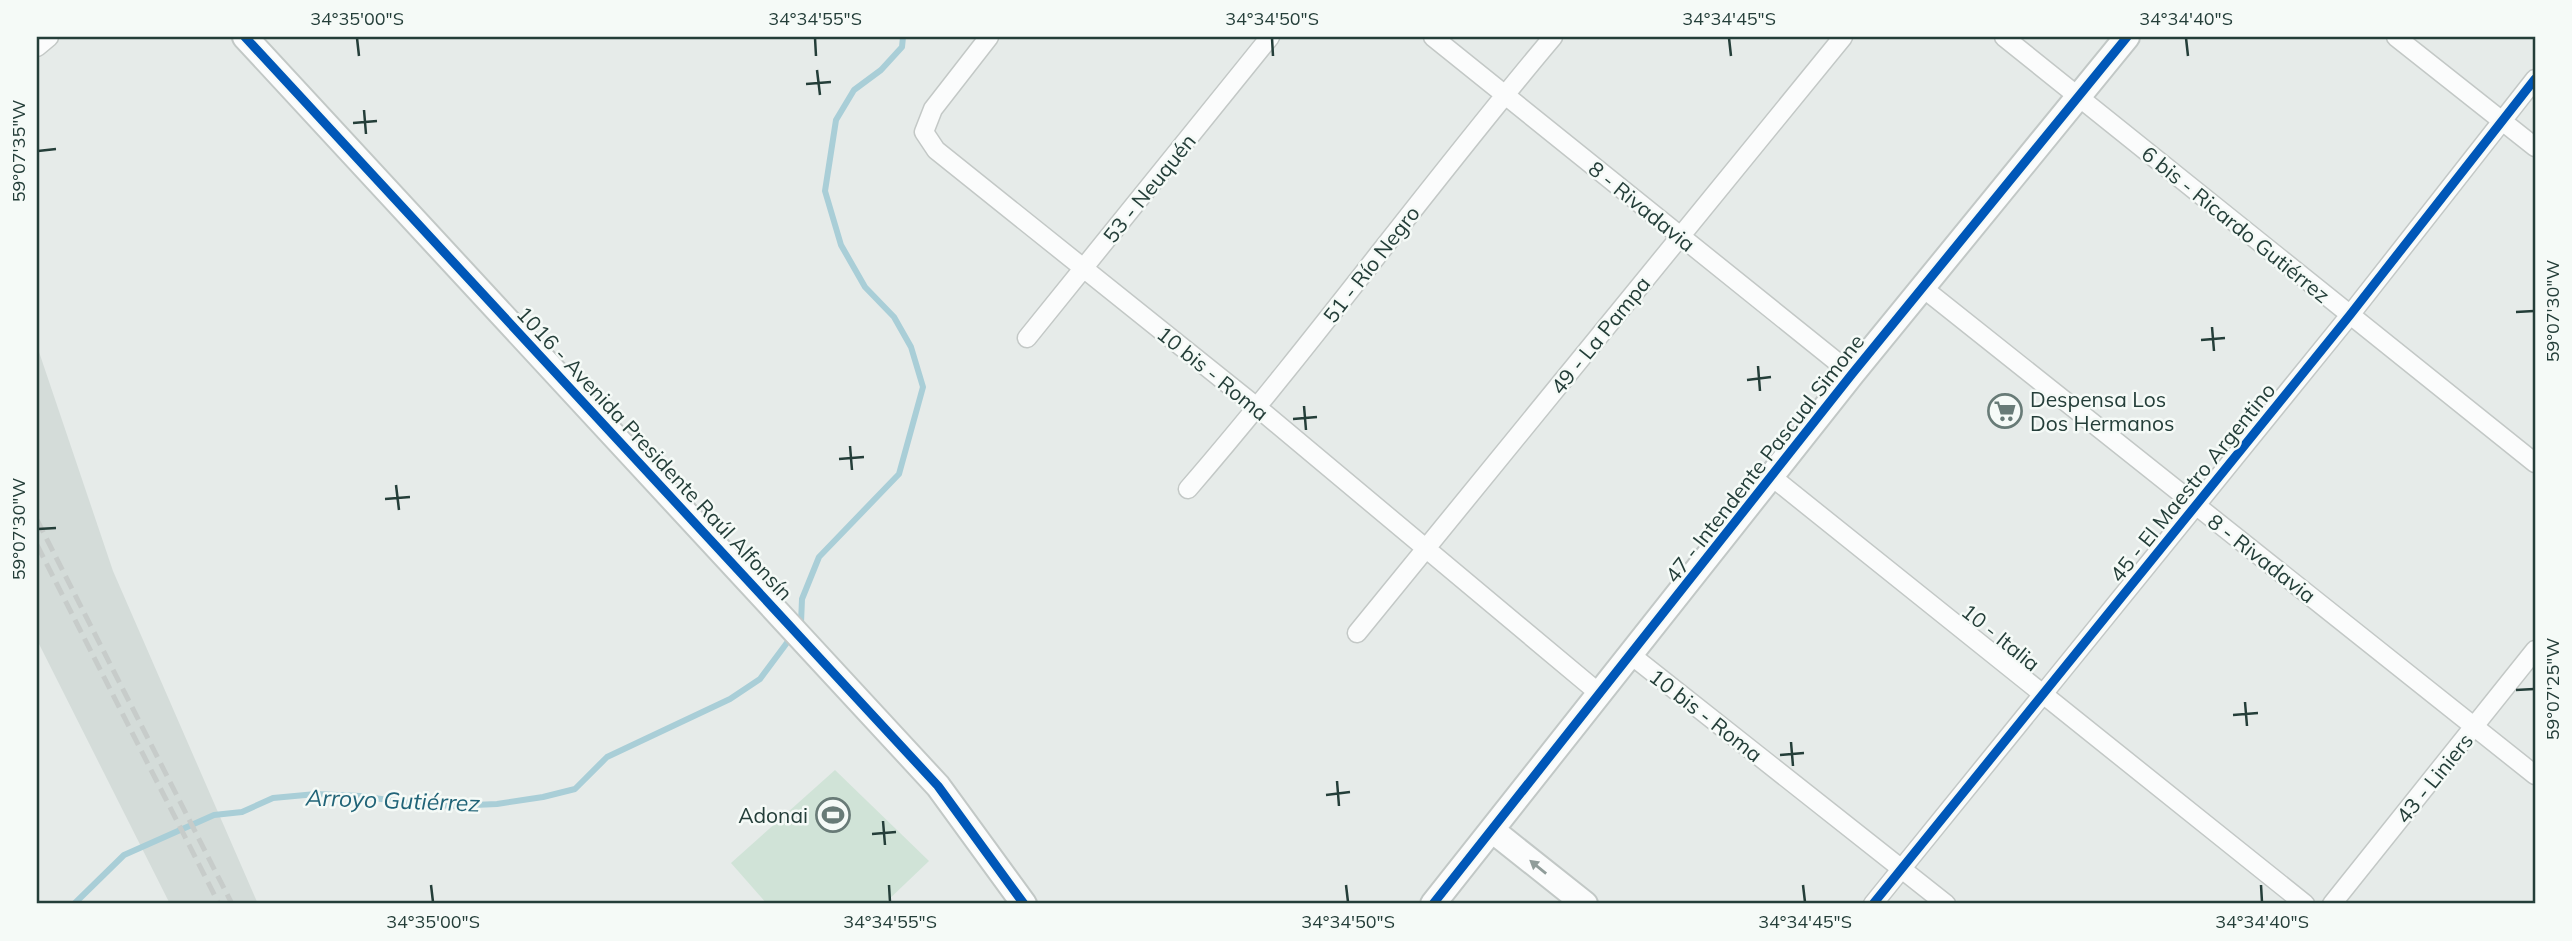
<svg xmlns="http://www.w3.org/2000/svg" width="2572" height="941" font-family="Mulish,sans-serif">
<rect width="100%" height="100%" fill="#e6ebe9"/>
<path fill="#d4dcd9" d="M37 346 113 571 258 904H170L37 640Z"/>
<path fill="#d0e3d7" d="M835 770 929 861 884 904H767L731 863Z"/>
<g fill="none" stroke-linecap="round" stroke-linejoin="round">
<path stroke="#a9ced7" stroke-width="6" d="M798 627 801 623 802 599 819 557 899 474 923 387 911 347 894 317 865 287 841 245 825 191 836 120 854 90 881 70 902 47 903 37
M74 904 124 855 214 815 242 812 273 798 316 794 360 796 410 803 451 806 497 804 543 797 575 789 607 757 730 699 760 679 792 636"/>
<g stroke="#c3c8c6" stroke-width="21">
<path id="street" d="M989 37 933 109 924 132 936 150 1258 408 1600 694
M1433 37 1852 374
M2004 37 2535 463
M2396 37 2535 147
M37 47 49 37
M1923 288 2535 775
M1027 338 1270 37
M1772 477 2305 904
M1188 489C1315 342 1428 185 1553 37
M1357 633 1843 37
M1631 655 1946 904
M1873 904 2350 315 2535 79
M2332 904 2535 650"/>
</g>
<g stroke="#c2c8c6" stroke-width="28">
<path id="secondary" d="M245 37 938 786 1024 904
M1492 830 1585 904
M1433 904 1852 374 2127 37"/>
</g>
<use href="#street" stroke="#fbfcfc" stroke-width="18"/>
<use href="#secondary" stroke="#fbfcfc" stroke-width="24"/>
<path stroke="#c7ccca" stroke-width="5" stroke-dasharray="14 7" stroke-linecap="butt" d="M37 520 232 904
M37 545 219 904"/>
<g stroke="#f5faf7" stroke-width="13">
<path id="cycleway" d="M245 37 938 786 1024 904
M1433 904 1852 374 2127 37
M1873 904 2350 315 2535 79"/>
</g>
<use href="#cycleway" stroke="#0057b8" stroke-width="9"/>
</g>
<defs><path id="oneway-solid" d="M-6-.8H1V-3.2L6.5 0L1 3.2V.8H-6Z" transform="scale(1.75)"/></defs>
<use fill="#909d9a" href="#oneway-solid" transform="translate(1538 867) rotate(-141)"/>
<path fill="none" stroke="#243e39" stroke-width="2.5" d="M357 38 359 56M815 38 816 56M1272 38 1273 56M1729 38 1731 56M2186 38 2188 56M817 70 820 95M806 84 831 82M364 110 366 134M353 123 377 121M38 151 56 149M2516 312 2534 311M2212 327 2214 351M2201 340 2225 338M1758 366 1760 391M1747 380 1771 377M1304 406 1306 430M1293 419 1317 417M850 446 852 470M839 459 864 457M396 485 399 510M385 499 410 497M38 529 56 528M2516 690 2534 689M2245 702 2247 726M2233 715 2258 713M1791 742 1793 766M1780 755 1804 753M1337 781 1339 806M1326 795 1350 792M883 821 885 845M872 834 896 832M431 885 433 902M889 885 890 902M1346 885 1348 902M1803 885 1805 902M2261 885 2262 902"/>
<defs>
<g id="supermarket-ring" transform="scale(1.75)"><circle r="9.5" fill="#f5faf7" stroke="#687b77" stroke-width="1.5"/><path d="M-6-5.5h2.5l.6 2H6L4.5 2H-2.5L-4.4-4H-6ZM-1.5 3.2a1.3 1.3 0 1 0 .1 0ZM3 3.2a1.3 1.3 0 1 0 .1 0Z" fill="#687b77"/></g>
<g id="stadium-ring" transform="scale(1.75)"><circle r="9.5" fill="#f5faf7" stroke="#687b77" stroke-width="1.5"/><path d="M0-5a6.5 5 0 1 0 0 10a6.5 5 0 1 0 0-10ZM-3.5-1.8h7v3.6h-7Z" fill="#687b77"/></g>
</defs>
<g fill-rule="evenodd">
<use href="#supermarket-ring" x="2005" y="411"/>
<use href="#stadium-ring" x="833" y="815"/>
</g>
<g text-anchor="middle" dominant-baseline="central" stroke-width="5" stroke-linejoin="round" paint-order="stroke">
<g font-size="21" fill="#243e39" stroke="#f5faf7">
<text transform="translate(1149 188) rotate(-51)">53 - Neuquén</text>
<text transform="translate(1642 206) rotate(39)">8 - Rivadavia</text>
<text transform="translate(2236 224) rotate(39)">6 bis - Ricardo Gutiérrez</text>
<text transform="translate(1371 264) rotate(-52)">51 - Río Negro</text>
<text transform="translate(1600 335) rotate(-51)">49 - La Pampa</text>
<text transform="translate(1213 373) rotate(39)">10 bis - Roma</text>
<text transform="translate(655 453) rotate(47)">1016 - Avenida Presidente Raúl Alfonsín</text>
<text transform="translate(1764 458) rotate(-52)">47 - Intendente Pascual Simone</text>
<text transform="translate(2192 482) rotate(-51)">45 - El Maestro Argentino</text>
<text transform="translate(2262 558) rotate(38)">8 - Rivadavia</text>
<text transform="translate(2001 637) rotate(39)">10 - Italia</text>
<text transform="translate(1706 715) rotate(38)">10 bis - Roma</text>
<text transform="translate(2434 778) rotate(-51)">43 - Liniers</text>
</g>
<g font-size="21" fill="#243e39" stroke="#f5faf7" text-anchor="start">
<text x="2030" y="399">Despensa Los<tspan x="2030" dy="24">Dos Hermanos</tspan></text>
<text x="808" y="815" text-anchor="end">Adonai</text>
</g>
<g font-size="23" font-style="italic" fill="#216478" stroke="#f5faf7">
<text transform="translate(393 800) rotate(2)">Arroyo Gutiérrez</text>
</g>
</g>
<rect width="2572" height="941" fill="none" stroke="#f5faf7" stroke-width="77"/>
<rect x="38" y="38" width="2496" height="864" fill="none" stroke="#243e39" stroke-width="2.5"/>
<g font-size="18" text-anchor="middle" fill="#243e39">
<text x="357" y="25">34°35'00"S</text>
<text x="815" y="25">34°34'55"S</text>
<text x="1272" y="25">34°34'50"S</text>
<text x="1729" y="25">34°34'45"S</text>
<text x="2186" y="25">34°34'40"S</text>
<text transform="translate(19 151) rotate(-90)" y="6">59°07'35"W</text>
<text transform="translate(2553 311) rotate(-90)" y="6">59°07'30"W</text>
<text transform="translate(19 529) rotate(-90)" y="6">59°07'30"W</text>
<text transform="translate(2553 689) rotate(-90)" y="6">59°07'25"W</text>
<text x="433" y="928">34°35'00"S</text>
<text x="890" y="928">34°34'55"S</text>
<text x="1348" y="928">34°34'50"S</text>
<text x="1805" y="928">34°34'45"S</text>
<text x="2262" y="928">34°34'40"S</text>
</g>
</svg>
